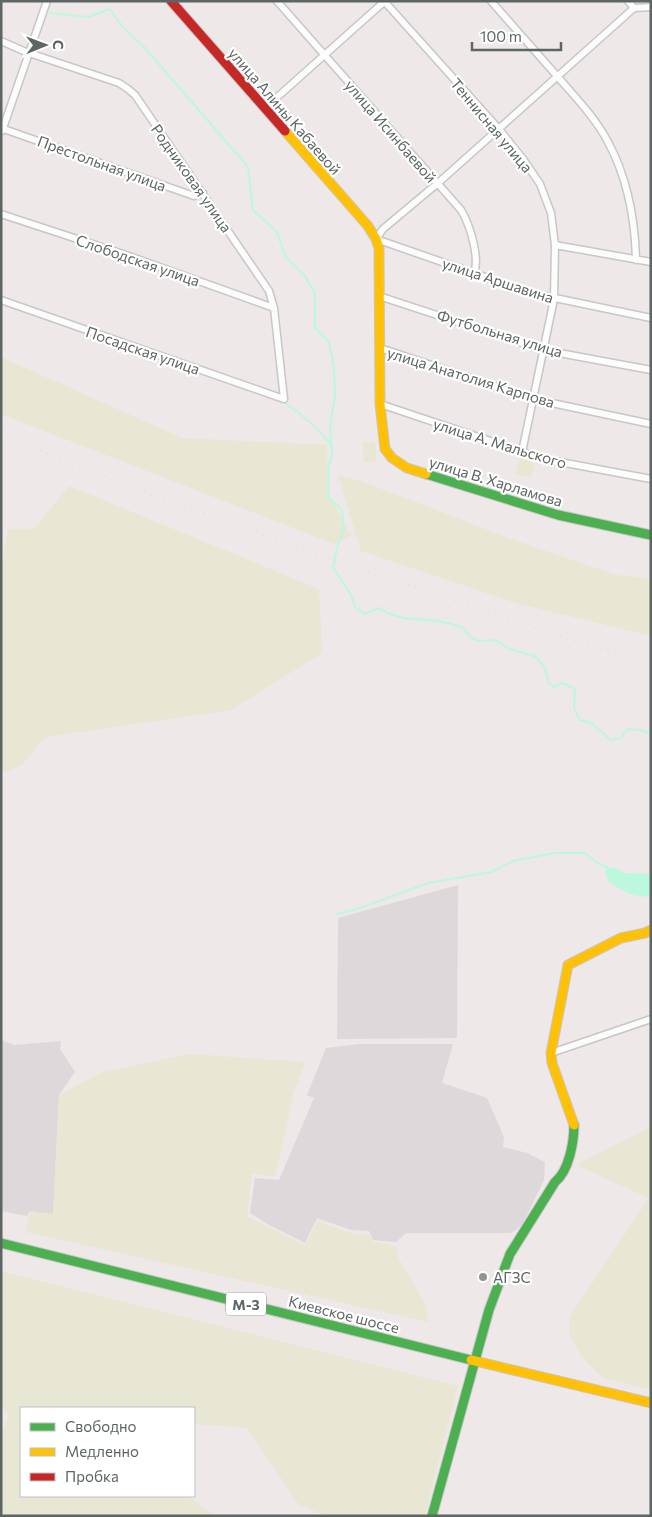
<svg xmlns="http://www.w3.org/2000/svg" width="652" height="1517" font-family="Commissioner,sans-serif">
<rect width="100%" height="100%" fill="#eee8e8"/>
<path fill="#ddd8d9" d="M458 885 457 1038 337 1039 338 918Z
M1 1040 14 1045 61 1041 60 1049 75 1072 59 1095 53 1215 30 1211 27 1216 1 1211Z
M359 1044H453L442 1083 487 1098 504 1137 503 1147 527 1153 545 1162 544 1180 522 1225 511 1233H406L396 1242 373 1240 369 1231 351 1230 317 1218 305 1243 269 1225 250 1213 255 1178 279 1180 314 1098 307 1095 326 1048Z"/>
<path fill="#e7e7d3" d="M1 357 182 438 327 445 328 493 351 536 334 544 1 414Z
M375 442 376 461 364 462 363 443Z
M520 458 534 463 531 478 515 474Z
M338 475 361 481 511 539 616 575 651 579V636L516 603 361 551Z
M69 486 319 589 322 653 231 710 45 737 21 766 1 773V569L8 529H34Z
M189 1054 305 1062 294 1092 275 1177 252 1173 247 1216 305 1245 317 1221 353 1234 369 1235 373 1242 396 1246 399 1259 426 1305 428 1322 26 1232 30 1211 53 1214 59 1095 100 1073Z
M651 1127V1390L603 1378 580 1355 569 1333 570 1316 649 1198 576 1165Z
M1 1271 458 1386 425 1516H328L299 1505 247 1428 194 1424V1408H21V1496H189L215 1516H1V1433L9 1418 1 1402Z"/>
<path fill="#bcf8de" d="M607 867 619 869 623 873 651 874V896C635 899 621 890 608 881L605 872Z"/>
<g fill="none" stroke-linecap="round" stroke-linejoin="round">
<path stroke="#bcf8de" stroke-width="2" d="M50 13 88 17 110 9 122 26 145 48 248 167 253 210 277 232 285 256 305 276 315 294V328L329 342 334 368 335 395 330 427 332 453 329 465 328 497 342 510 344 530 338 544 333 567 351 595 355 607 364 614 379 608 390 614 405 618 438 621 462 627 473 639 479 641 496 640 509 649 535 656 544 667 549 683 554 687 563 683 575 689 574 708 580 720 591 723 611 740 621 738 628 729 640 730 651 734
M286 404C304 415 319 430 332 446
M337 914 360 908 428 883 491 872 513 861 555 853H585L597 863 607 867"/>
<g stroke="#c8c7c6" stroke-width="9">
<path id="street" d="M277 1 461 210C470 225 480 257 474 274
M384 1 498 128 523 159 540 184 551 213 555 245 554 299 522 452
M491 1C513 26 535 51 557 76 575 97 595 117 608 142 628 179 635 219 636 260
M628 1 634 8
M651 7 634 8 438 183 383 229 376 239 531 293 651 318
M1 41 26 52 119 83 128 89 135 95 269 291 274 308 284 399 1 300
M265 108 385 1
M1 128 194 196 203 193
M2 131 47 1
M1 214 126 255 274 308
M555 245 651 262
M379 296 543 350 651 370
M380 348 533 399 651 424
M380 404 544 459 651 479
M551 1053 651 1019"/>
</g>
<g stroke="#c8c7c7" stroke-width="11">
<path id="fast" d="M426 474 558 515 651 535
M1 1243 471 1360
M432 1516 489 1310 510 1254 555 1182C569 1171 574 1142 574 1125"/>
</g>
<g stroke="#c8c7c7" stroke-width="11">
<path id="slow" d="M285 131 368 226 376 239 379 248 380 404 385 449 392 458 407 468 426 474
M574 1125 552 1063 551 1053 568 965 621 938 645 933 651 930
M471 1360 651 1403"/>
</g>
<g stroke="#c8c7c7" stroke-width="11">
<path id="jam" d="M171 1 285 131"/>
</g>
<use href="#street" stroke="#fcfcfc" stroke-width="6"/>
<use href="#fast" stroke="#4caf50" stroke-width="9"/>
<use href="#slow" stroke="#ffc107" stroke-width="9"/>
<use href="#jam" stroke="#c62828" stroke-width="9"/>
<path stroke="#e1e1e1" stroke-width="2" stroke-dasharray="1 6" stroke-linecap="butt" d="M1 435 128 486 342 563 592 647 651 659"/>
</g>
<circle fill="#909492" stroke="#fff" stroke-width="2" cx="483" cy="1277" r="5"/>
<g text-anchor="middle" dominant-baseline="central" stroke-width="4.5" stroke-linejoin="round" paint-order="stroke">
<rect fill="#fff" stroke="#8e9492" stroke-width="1" x="226" y="1292.5" width="40" height="23" rx="4"/>
<g font-size="14" font-weight="bold" fill="#5d6664">
<text x="246" y="1304">М-3</text>
</g>
<g font-size="15" fill="#5d6664" stroke="#fff">
<text transform="translate(285 111) rotate(49)">улица Алины Кабаевой</text>
<text transform="translate(492 125) rotate(50)">Теннисная улица</text>
<text transform="translate(391 131) rotate(49)">улица Исинбаевой</text>
<text transform="translate(102 163) rotate(20)">Престольная улица</text>
<text transform="translate(192 178) rotate(55)">Родниковая улица</text>
<text transform="translate(138 260) rotate(19)">Слободская улица</text>
<text transform="translate(498 280) rotate(18)">улица Аршавина</text>
<text transform="translate(500 333) rotate(17)">Футбольная улица</text>
<text transform="translate(143 350) rotate(19)">Посадская улица</text>
<text transform="translate(471 377) rotate(17)">улица Анатолия Карпова</text>
<text transform="translate(500 443) rotate(17)">улица А. Мальского</text>
<text transform="translate(496 481) rotate(17)">улица В. Харламова</text>
<text transform="translate(344 1314) rotate(14)">Киевское шоссе</text>
</g>
<g font-size="15" fill="#5d6664" stroke="#fff" text-anchor="start">
<text x="493" y="1277">АГЗС</text>
</g>
</g>
<rect width="652" height="1517" fill="none" stroke="#5d6664" stroke-width="5"/>
<rect x="20" y="1407" width="175" height="90" fill="#ffffff" stroke="#bec2c1"/>
<rect x="30" y="1423" width="25" height="8" fill="#4caf50" stroke="#bec2c1"/>
<text x="65" y="1432" font-size="15" fill="#5d6664">Свободно</text>
<rect x="30" y="1448" width="25" height="8" fill="#ffc107" stroke="#bec2c1"/>
<text x="65" y="1457" font-size="15" fill="#5d6664">Медленно</text>
<rect x="30" y="1473" width="25" height="8" fill="#c62828" stroke="#bec2c1"/>
<text x="65" y="1482" font-size="15" fill="#5d6664">Пробка</text>
<g transform="translate(45 45) rotate(89)" stroke="#ffffff" stroke-width="4" paint-order="stroke">
<path d="M0-4L9 19L0 12L-9 19Z" fill="#5d6664"/>
<text y="-8" font-size="14" font-weight="bold" text-anchor="middle" fill="#5d6664">С</text>
</g>
<path d="M472 42v8h89v-8" fill="none" stroke="#5d6664" stroke-width="2.5"/>
<text x="480" y="42" font-size="15" fill="#5d6664" stroke="#ffffff" stroke-width="4" paint-order="stroke">100 m</text>
</svg>
